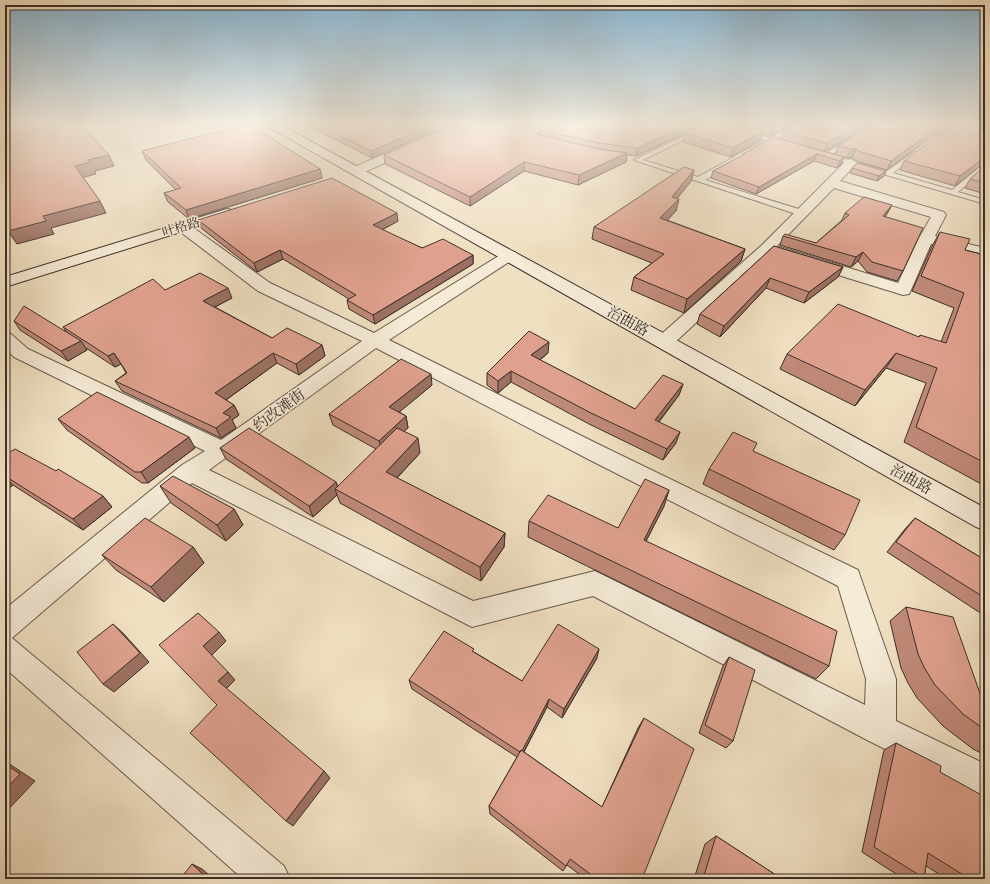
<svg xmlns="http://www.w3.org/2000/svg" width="990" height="884" font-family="'IM FELL French Canon','Noto Serif SC',serif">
<rect width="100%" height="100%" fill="#f0e0c2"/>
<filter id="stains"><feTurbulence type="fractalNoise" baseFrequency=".005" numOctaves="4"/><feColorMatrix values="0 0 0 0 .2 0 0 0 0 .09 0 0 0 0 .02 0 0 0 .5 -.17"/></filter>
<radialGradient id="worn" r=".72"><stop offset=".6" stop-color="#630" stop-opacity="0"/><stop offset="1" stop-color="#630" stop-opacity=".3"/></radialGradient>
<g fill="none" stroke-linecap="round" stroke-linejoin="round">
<g stroke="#695b4f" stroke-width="2">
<path id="lane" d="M712 124H721L770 138 795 124H802L776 139 787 143V145L771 142 705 180 805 211V215H799L634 160 696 130H700V132L643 160 698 177 765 140Z
M872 124H879L831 155 887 171 914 152H918V154L893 173 952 190 985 163V169L958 192 985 200V204L822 156Z
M952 124H958L941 137H937V135Z"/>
</g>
<g stroke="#695b4f" stroke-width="2">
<path id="street" d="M453 124H467L466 126 360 174 356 175 350 171 352 168Z
M851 159 857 163 840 181 944 212 946 215 935 236 985 248V258L931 244 911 290 909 294 903 295 770 254 671 346 664 348 657 346 655 342 657 338 762 245 847 160ZM834 188 931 217 919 238 898 283 777 246Z
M183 223 188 224 270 283 374 333 505 252H515L518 255 515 258 389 340 602 446 858 570 896 679V721L985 764V799L869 741 593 596 472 627 192 483 12 638 284 866 290 879H243L5 668V609L182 465 205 451 14 357 5 348V332L11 334 28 349 221 440 362 341 258 291 178 230 176 227 178 224ZM376 348 586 458 838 586 866 679 865 705 595 571 473 601 209 470Z"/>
</g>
<g stroke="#3c2f29" stroke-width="2">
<path id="secondary" d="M266 124H279L985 508V530L976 527 267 126Z
M227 209 232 210 234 213 232 216 5 287V277Z"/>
</g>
<use href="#lane" fill="#f5ebd7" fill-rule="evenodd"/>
<use href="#street" fill="#f5ebd7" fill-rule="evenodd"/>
<use href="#secondary" fill="#f5ebd7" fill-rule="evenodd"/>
</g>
<path fill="#c08a7a" stroke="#3c2f29" d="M305 124H438V129L372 158Z
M475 124H792L770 136 763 134 761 140 731 157 683 142 685 134 636 156 627 155 626 162 578 185 524 171 470 206 385 164 384 155 465 129Z
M870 124 825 152 835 154 838 146 937 133 887 170 857 161 852 158H847L844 157 841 164 837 168 814 161 756 194 711 178 713 171 743 156V154L780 139 783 131Z
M985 135 955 186 900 170 904 161Z
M142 151 320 169 322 178 189 219 168 202 164 193 176 190 146 160Z
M985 166V194L965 188 970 179Z
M852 168 886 171 884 176 877 181 850 173Z
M694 170 691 181 677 198 676 211 667 220 745 249 741 261 684 313 631 290 634 277 652 263 592 239 594 227Z
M892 205 885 217 903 271 897 281 867 272 858 261 851 267 780 245 783 236 816 243 842 220 845 213Z
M198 220 398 221 382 230 422 248 473 255V264L375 324 349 309 347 300 349 299 283 259 257 272 201 228Z
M940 232 965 250 985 255V486L904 442 926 383 886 368 855 406 780 369 787 354 919 337 941 342 954 308 912 291 932 246Z
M774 246 843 267 838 277 804 303 766 288 720 337 697 324 700 314Z
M165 290 232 298 215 307 272 338 322 345 325 356 299 375 277 363 226 400 234 405 239 415 232 420 236 428 221 438 122 391 115 381 126 373 121 364 115 367 86 348 87 350 68 361 20 330 14 321 66 331 63 327Z
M548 353 540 360 635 409 683 384 679 395 659 422 676 443 663 460 589 424 511 382 498 393 487 385V373Z
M432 385 399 412 406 416 408 428 404 431 420 453 397 478 505 533 504 547 481 581 340 503 337 495 313 517 226 459 220 448 336 482 338 487 376 449 333 425 329 414Z
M58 419 195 448 148 483H142L67 430Z
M753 452 845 535 834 550 703 484 709 469Z
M5 455 103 496 112 507 83 530 13 485 5 491Z
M160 486 234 509 243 525 226 541 171 503Z
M669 490 664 506 646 541 829 666 816 679 528 537 529 521 618 528Z
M915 518 985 560V616L887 552 905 529Z
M193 547 204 563 164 602 116 570 102 555Z
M906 607 982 699 985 700V755L973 749 943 726 917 698 908 683 901 668 890 621Z
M474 652 522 681 597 658 562 718 547 707 524 752 602 807 638 728 644 718 642 879H586L567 865 563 871 490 814 489 806 517 757 412 689 409 680Z
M729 657 733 741 726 748 699 733 723 666Z
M896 743 940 772 985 879H947L926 866 924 878 921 879H904L862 852 884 750Z
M716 836 782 879H694L705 844Z"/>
<path fill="#9c7163" stroke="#3c2f29" d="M434 124H438V129L372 158 371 151Z
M690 124H706L636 156 637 148Z
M780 124H792L770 136 773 128Z
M859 124H870L824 152 827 143Z
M942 124 937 133 887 170 891 161Z
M541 130 540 139 536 134Z
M764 131 761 140 731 157 733 148Z
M851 149H856L852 158H847Z
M627 153 626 162 578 185 579 175Z
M817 154 814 161 756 194 759 187Z
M109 155 114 166 95 171 96 174 81 178 75 166 88 160Z
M844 157 841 164 837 168 840 161Z
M985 157V162L955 186 960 176Z
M524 162V171L470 206V197Z
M320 169 322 178 189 219 186 210Z
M694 170 691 181 669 209 672 197Z
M886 171 884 176 877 181 879 176Z
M679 199 676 211 658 230 660 218Z
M100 201 106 213 51 228 54 234 17 244 8 231 43 216Z
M892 205 887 214 879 225 883 216Z
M397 213 398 221 374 234 373 225Z
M745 249 741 261 684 313 687 299Z
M280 250 283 259 257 272 254 263Z
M863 252 858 261 851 267 856 257Z
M473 255V264L375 324 373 315Z
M843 267 838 277 804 303 809 292Z
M770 278 766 288 720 337 724 326Z
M228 288 232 298 207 311 203 301Z
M81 341 87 350 68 361 61 351Z
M549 342 548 353 531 367V355Z
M322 345 325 356 299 375 296 364Z
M114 353 121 364 115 367 108 356Z
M273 353 277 363 220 404 215 393Z
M896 353 886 368 855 406 865 390Z
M511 371V382L498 393V381Z
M431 374 432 385 391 419 389 407Z
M683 384 679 395 651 431 655 420Z
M234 405 239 415 232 420 236 428 221 438 216 428 223 413Z
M406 416 408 428 382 452 379 441Z
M680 432 676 443 663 460 667 449Z
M189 437 195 448 148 483 141 472Z
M418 438 420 453 389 486 386 472Z
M5 477 13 485 5 491Z
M336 482 339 491 335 489 337 495 313 517 309 506Z
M669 490 664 506 639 555 644 540Z
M103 496 112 507 83 530 73 519Z
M234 509 243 525 226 541 217 525Z
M505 533 504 547 481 581 480 567Z
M193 547 204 563 164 602 151 587Z
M113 624 123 633 149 662 114 692 103 684Z
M219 632 226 641 211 656 203 646Z
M599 649 597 658 562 718 564 709Z
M228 672 235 680 226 689 218 681Z
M549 699 547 707 520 759 521 752Z
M5 761 35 781 5 813Z
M324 771 330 778 293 826 286 821Z
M192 864 202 869 214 879H208Z"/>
<path fill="#dfa18e" stroke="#3c2f29" d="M5 124H80L109 155 88 160 91 162 75 166 100 201 43 216 46 221 8 231 5 224V139H7L5 131Z
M247 124H249L320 169 186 210 164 193 181 188 142 151Z
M317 124H434L371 151Z
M475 124H690L637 148 599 143 541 130 536 134 599 149 627 153 579 175 524 162 470 197 384 155 453 125 465 129Z
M706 124H735L764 131 733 148 685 133Z
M758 124H780L773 128Z
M794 124H859L827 143 783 131Z
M873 124H942L891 161 861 152 856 149H851L838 146Z
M950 126 985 135V157L960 176 904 161Z
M773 137 844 157 840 161 817 154 759 187 713 171 745 154H743Z
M857 163 886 171 879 176 852 168Z
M985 166V183L970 179Z
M684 167 694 170 672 197 679 199 660 218 745 249 687 299 634 277 664 254 594 227Z
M332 178 397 213 373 225 422 248 443 239 473 255 373 315 347 300 356 295 280 250 254 263 198 220Z
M864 197 892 205 883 216 923 228 903 271 872 262 863 252 856 257 783 236 785 234 816 243 849 215 845 213Z
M940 232 970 239 965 250 985 255V463L916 427 937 368 896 353 865 390 787 354 838 304 919 337 920 335 946 343 964 293 921 276Z
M774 246 843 267 809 292 770 278 724 326 700 314Z
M200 273 228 288 203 301 272 338 287 328 322 345 296 364 273 353 215 393 234 405 223 413 231 417 216 428 115 381 127 373 114 353 108 356 63 327 153 279 165 290Z
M24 306 81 341 61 351 14 321Z
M529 331 549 342 531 355 635 409 663 375 683 384 655 420 680 432 667 449 591 413 511 371 498 381 487 373Z
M401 359 431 374 389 407 406 416 379 441 329 414Z
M97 392 189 437 141 472H135L58 419Z
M249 428 336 482 309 506 220 448Z
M397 428 418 438 386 472 505 533 480 567 335 489Z
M733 432 757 443 753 451 860 500 845 535 709 469Z
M15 449 56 471 58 469 103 496 73 519 5 476V455Z
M173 476 234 509 217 525 160 486Z
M645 479 669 490 644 540 837 631 829 666 529 521 548 495 618 528Z
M145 518 193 547 151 587 102 555Z
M915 518 985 560V598L896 542Z
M906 607 953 617 982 699 985 700V730L963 714 935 685 925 669 918 654Z
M198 613 219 632 203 646 228 672 218 681 324 771 286 821 190 733 217 705 159 645Z
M113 624 140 653 103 684 77 652Z
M558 624 599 649 564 709 549 699 522 751 521 750 520 752 409 680 444 631 474 649 472 651 522 681Z
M729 657 755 670 733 741 705 725Z
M644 718 694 749 642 879H597L570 859 566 866 489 806 521 750 602 807Z
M896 743 941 766 940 772 985 797V879H970L928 853 924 878 874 847Z
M5 764 20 774 5 790Z
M716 836 782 879H703Z
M192 864 208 879H180Z"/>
<linearGradient id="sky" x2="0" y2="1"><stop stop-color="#89b7d5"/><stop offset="0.5" stop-color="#f8f1e4"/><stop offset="1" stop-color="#f8f1e4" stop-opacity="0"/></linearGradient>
<rect width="990" height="248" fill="url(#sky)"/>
<g text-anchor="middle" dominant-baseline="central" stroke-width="3" stroke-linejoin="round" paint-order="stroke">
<g font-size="13" fill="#3c2f29" stroke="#f5ebd7">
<text transform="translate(181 227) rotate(-17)">叶格路</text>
</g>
<g font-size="15" fill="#3c2f29" stroke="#f5ebd7">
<text transform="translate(628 321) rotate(29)">治曲路</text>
<text transform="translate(279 410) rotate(-36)">约改滩街</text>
<text transform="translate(911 479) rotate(29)">治曲路</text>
</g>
</g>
<rect width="990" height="884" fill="none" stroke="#f0e0c2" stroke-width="20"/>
<rect x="6" y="6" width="978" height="872" fill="none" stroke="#3c2f29" stroke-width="2"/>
<rect x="10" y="10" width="970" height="864" fill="none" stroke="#3c2f29"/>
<rect width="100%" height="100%" filter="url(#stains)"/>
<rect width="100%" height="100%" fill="url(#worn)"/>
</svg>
